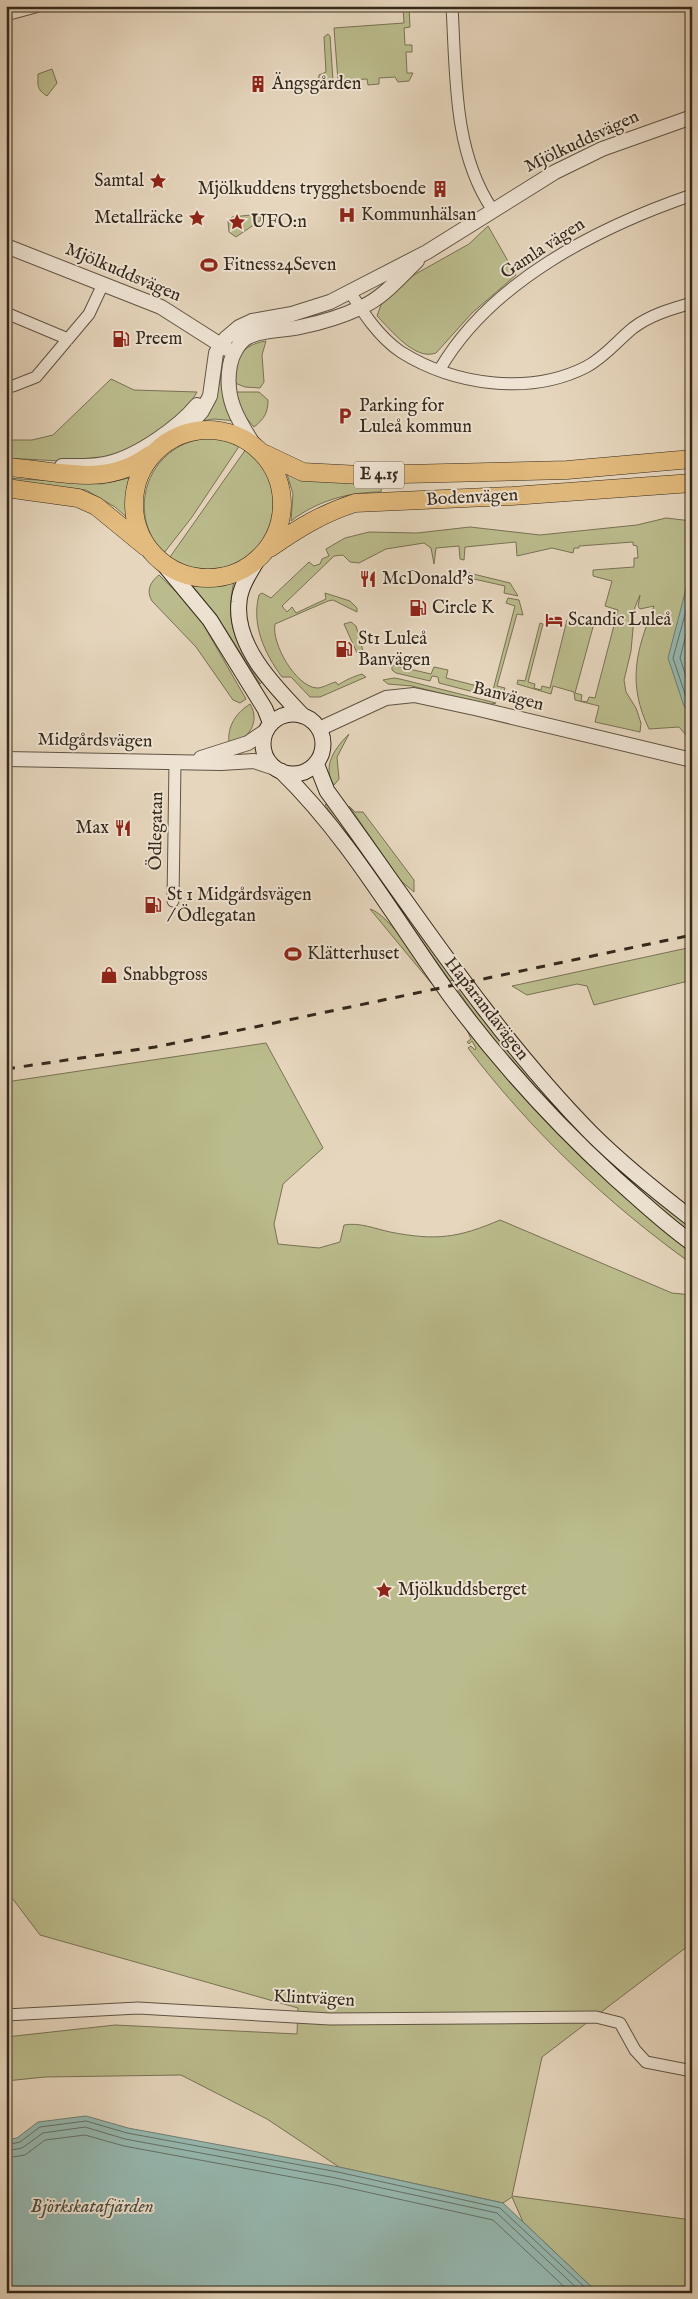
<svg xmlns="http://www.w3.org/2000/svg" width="698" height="2299" font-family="'IM FELL English',serif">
<rect width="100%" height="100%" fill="#e6d6bd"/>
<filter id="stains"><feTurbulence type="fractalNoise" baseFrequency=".004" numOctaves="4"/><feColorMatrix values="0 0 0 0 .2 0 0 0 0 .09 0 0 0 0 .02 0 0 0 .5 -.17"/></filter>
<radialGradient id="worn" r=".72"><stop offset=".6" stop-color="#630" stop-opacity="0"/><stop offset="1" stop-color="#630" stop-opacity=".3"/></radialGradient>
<path fill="#bbbc8d" stroke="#787254" d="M409 6 410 27 404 28 405 45H412V52H406L407 73H413L409 81 398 82 395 77 379 78V84L368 85 367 79 351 80V87L340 85 338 81 334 28 404 23 403 7Z
M328 34 330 36 333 81 329 88 318 87 319 75 326 72 324 37Z
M52 69 57 83 47 96C36 89 38 85 38 74Z
M260 214 261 220 236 237 229 232 228 221 232 217Z
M488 226 516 275 472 313 436 353C415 361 391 330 377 316L381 305 412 276 469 244Z
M266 341 262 355 264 382 260 388 245 387 235 383C235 358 241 345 266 341Z
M223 369 236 421 214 419 201 421 217 391Z
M111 379 134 390 197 392 185 412 133 449 101 461 78 462 6 458V440H32L53 435Z
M236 392H259L268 400C268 413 264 419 254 427L243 414Z
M217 437 235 441 240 445 192 517 164 553C132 521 140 468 180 446 192 440 204 438 217 437Z
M246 449C250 452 256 454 258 457 303 520 240 600 172 559L170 557Z
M287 474 382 484 381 492C348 492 317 501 291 521L293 494Z
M134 477 130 492 131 521 115 507 86 490 6 481V478L101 484Z
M666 518 692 521V742L679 727 649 729C627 683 636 651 654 606L640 609 638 606 640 595 635 607 631 651 624 680 626 692 636 708 641 723 640 732 595 722 599 706 575 700 574 692 553 686 551 694 517 684 518 680 525 681 540 623 543 624 528 682 535 684 534 688 541 690 542 686 550 688 567 620 593 627 575 693 582 695 581 701 587 702 589 697 595 698 618 610 605 606 612 581 593 576V570L634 567V558H638L637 546 633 545V542L579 546V548H574L573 553 552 548 517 556 516 542 465 547 464 560 460 559 459 546 436 548 434 564 431 548 424 543 386 549 359 563 350 562 343 555 334 556 282 606 287 612 292 607 296 613 326 599 325 593 350 601 357 608V612L333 600 328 601 275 624C271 643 296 687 317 688 323 688 330 683 336 682L338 685C346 680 352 677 362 674L366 677 320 697H310L291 677H282C265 654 251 625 259 595L262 593 271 598 309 562 314 566 320 564 322 559 329 556 326 549 345 538 369 532 417 533 470 527 540 535 637 525Z
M465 572 510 583 518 596 504 593 505 586 465 577 461 582 459 575Z
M159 575 186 601 199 617 246 699 240 703 233 700 196 647 152 601C146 591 150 582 159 575Z
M234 581C224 627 237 645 262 682L260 684 217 616 190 583 203 585Z
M508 598 519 600 523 615 517 614 497 686 505 688 501 699 439 683 438 677 432 676 430 681 396 673 392 670V665L431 674 434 667 448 670 446 678 493 690 515 606 506 603Z
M351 622 356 626 363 651 357 653 344 624Z
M394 678 400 679 496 703 487 705 412 686 388 684 383 680Z
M250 704C261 722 248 741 229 744 227 726 236 713 250 704Z
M349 734 337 757 339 779 334 785C321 766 336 747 349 734Z
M326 804 333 811 456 979 450 981 325 805Z
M349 806 355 812H363L414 880V892L401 881Z
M370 909C389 914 422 967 435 984H432Z
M692 947V980L594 1005 587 986 577 984 527 995 512 986Z
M462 988 487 1024 515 1059 639 1186 692 1228V1234C603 1163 520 1084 457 989Z
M467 1030C537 1116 604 1184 692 1252V1264C608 1204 530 1130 468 1048L471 1046 475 1050 476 1048 472 1041 469 1044 467 1042 471 1039Z
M266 1043 323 1148 283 1184 274 1224 278 1244 319 1248 340 1242 344 1225C359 1222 376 1229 390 1232 436 1241 458 1238 500 1220L672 1293 692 1295V1943L542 2057 512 2196 692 2220V2293H598L523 2222 512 2197 503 2203 339 2167 267 2119 181 2075 45 2077 6 2081V2037L115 2025 297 2034 298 2008 40 1935 6 1890V1082Z"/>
<path fill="#96b9b1" stroke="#6f7f75" d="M692 580V715L684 706 668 658 686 589Z
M86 2116 128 2128 339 2167 503 2203 598 2293H6V2140L17 2138 38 2122Z"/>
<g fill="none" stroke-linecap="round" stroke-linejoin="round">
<path stroke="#657166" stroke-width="1" d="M692 589 673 658 688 703 692 708
M692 611 680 658 692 695
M6 2145 20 2142 40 2127 86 2121 127 2133 338 2172 500 2208 591 2293
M6 2151 22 2148 43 2133 85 2127 125 2139 336 2178 497 2213 582 2293
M6 2158 25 2155 45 2140 85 2135 124 2146 335 2185 493 2220 571 2293"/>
<g stroke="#605444" stroke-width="13">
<path id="minor" d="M452 6C456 74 453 151 492 209
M6 15 39 6
M350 292C364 314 379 337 401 352 454 385 529 396 586 367 605 357 617 341 633 328 650 315 671 309 692 303
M6 313 68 339
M440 369C491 281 599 227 692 195
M6 386H13L36 377 89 314 103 284
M173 901 175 762
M6 2015 138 2008 330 2019 596 2017 620 2023 635 2050 646 2062 692 2071"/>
</g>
<g stroke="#605444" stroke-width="16">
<path id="tertiary" d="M6 246 161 307 227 349
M166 443 187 428 202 411 210 396 216 353 226 338 239 327 252 321 292 314 330 302 427 252 555 172 602 149 692 117
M254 445C237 419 224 397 230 365 232 354 239 342 248 337 263 329 284 331 300 327 320 323 343 316 362 307 384 297 400 277 417 261
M62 466C78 466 94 467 109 463 138 456 179 427 197 405
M319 729 386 698 414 695 479 709 692 760
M201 758 248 743 267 730
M6 759 221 763 254 761 275 768"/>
</g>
<g stroke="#34291b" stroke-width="17">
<path id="secondary" d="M259 557C251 571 240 586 239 602 234 646 275 687 303 716
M161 561 210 620 265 709 271 724
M263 744a30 30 0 1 1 60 0a30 30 0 1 1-60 0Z
M316 763 327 791C412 907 490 1030 591 1133 622 1164 657 1192 692 1219
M281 771C348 836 395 919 449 994 499 1062 555 1123 616 1179 641 1201 665 1224 692 1243"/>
</g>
<g stroke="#34291b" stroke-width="19">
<path id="primary" d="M134 504a74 74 0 1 1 148 0a74 74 0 1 1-148 0Z
M265 454 303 472 361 475 567 470 692 459
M6 467C58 470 104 489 150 455
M6 488 78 498 96 506 146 547
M270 548C297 529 323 513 355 503L512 496 692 483"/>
</g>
<use href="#minor" stroke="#efe4d4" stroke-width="11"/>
<use href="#tertiary" stroke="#efe4d4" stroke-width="14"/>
<use href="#secondary" stroke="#efe4d4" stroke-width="15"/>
<use href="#primary" stroke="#e3bb7e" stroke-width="18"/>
<path stroke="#34291b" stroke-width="3" stroke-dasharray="9 9" stroke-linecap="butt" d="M6 1069 155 1047 255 1027 692 935"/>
</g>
<defs>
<g id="building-bare" transform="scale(1.35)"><path d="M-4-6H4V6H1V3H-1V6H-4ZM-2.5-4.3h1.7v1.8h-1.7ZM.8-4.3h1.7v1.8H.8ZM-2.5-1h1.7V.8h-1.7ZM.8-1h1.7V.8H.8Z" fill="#8f2418" stroke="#efe4d4" stroke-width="2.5" paint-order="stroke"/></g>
<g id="sight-bare" transform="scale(1.35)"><path d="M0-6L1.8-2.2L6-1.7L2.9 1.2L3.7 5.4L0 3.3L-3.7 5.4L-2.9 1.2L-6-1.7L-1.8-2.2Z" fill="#8f2418" stroke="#efe4d4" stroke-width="2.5" paint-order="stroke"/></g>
<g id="hospital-bare" transform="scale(1.35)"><path d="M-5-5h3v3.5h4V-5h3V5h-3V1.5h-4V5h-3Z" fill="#8f2418" stroke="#efe4d4" stroke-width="2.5" paint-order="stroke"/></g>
<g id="stadium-bare" transform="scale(1.35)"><path d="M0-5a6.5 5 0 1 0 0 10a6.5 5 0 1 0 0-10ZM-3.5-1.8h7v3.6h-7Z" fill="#8f2418" stroke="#efe4d4" stroke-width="2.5" paint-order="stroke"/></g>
<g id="fuel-bare" transform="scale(1.35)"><path d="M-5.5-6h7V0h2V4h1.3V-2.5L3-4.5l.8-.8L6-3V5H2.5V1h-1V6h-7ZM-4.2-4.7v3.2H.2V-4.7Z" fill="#8f2418" stroke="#efe4d4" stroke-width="2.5" paint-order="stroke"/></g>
<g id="parking-bare" transform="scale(1.35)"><path d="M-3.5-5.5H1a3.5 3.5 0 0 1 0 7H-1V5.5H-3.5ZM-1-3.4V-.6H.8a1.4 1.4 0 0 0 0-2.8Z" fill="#8f2418" stroke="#efe4d4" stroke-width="2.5" paint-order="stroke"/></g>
<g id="restaurant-bare" transform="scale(1.35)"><path d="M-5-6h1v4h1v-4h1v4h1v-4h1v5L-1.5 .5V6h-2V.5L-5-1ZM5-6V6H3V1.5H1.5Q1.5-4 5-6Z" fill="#8f2418" stroke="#efe4d4" stroke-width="2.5" paint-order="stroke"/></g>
<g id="hotel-bare" transform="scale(1.35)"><path d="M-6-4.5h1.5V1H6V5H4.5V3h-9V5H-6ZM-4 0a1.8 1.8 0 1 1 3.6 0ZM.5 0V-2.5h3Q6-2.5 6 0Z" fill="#8f2418" stroke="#efe4d4" stroke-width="2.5" paint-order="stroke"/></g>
<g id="shop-bare" transform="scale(1.35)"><path d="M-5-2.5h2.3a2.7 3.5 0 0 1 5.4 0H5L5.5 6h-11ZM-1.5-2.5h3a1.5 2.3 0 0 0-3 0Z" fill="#8f2418" stroke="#efe4d4" stroke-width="2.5" paint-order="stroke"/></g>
</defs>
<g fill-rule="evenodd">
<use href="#building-bare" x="258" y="84"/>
<use href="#sight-bare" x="158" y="181"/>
<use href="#building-bare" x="440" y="189"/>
<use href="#hospital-bare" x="347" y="215"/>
<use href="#sight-bare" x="197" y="218"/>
<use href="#sight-bare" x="237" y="222"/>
<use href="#stadium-bare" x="209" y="265"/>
<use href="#fuel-bare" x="121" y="339"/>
<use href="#parking-bare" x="345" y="416"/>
<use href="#restaurant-bare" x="368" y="579"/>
<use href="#fuel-bare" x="418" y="608"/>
<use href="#hotel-bare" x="554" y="620"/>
<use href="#fuel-bare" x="344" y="649"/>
<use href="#restaurant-bare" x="123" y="828"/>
<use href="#fuel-bare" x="153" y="905"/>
<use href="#stadium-bare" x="293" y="954"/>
<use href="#shop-bare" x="109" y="975"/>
<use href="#sight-bare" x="384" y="1590"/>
</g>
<g text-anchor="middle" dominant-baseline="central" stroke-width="4" stroke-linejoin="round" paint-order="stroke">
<rect fill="#efe4d4" stroke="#6c6152" stroke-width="1" x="354" y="461.5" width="50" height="27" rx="4"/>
<g font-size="16" font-weight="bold" fill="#34291b">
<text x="379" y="475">E 4.15</text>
</g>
<g font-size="18" fill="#34291b" stroke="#efe4d4" text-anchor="start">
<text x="272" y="84">Ängsgården</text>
<text x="144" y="181" text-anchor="end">Samtal</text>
<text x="426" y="189" text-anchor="end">Mjölkuddens trygghetsboende</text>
<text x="361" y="215">Kommunhälsan</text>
<text x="183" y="218" text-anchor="end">Metallräcke</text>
<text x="251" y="222">UFO:n</text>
<text x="223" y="265">Fitness24Seven</text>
<text x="135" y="339">Preem</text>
<text x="359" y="406">Parking for<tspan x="359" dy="21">Luleå kommun</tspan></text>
<text x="382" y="579">McDonald's</text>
<text x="432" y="608">Circle K</text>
<text x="568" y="620">Scandic Luleå</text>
<text x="358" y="639">St1 Luleå<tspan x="358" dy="21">Banvägen</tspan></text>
<text x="109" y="828" text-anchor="end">Max</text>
<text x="167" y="895">St 1 Midgårdsvägen<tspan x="167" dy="21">/ Ödlegatan</tspan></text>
<text x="307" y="954">Klätterhuset</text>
<text x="123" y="975">Snabbgross</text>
<text x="398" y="1590">Mjölkuddsberget</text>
</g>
<g font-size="18" fill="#34291b" stroke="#efe4d4">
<text transform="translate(582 142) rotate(-25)">Mjölkuddsvägen</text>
<text transform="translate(543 249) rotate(-33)">Gamla vägen</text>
<text transform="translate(123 273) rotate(23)">Mjölkuddsvägen</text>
<text transform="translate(472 498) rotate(-3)">Bodenvägen</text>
<text transform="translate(508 697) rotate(14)">Banvägen</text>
<text transform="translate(95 741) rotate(1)">Midgårdsvägen</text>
<text transform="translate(157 831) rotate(-89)">Ödlegatan</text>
<text transform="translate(486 1009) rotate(52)">Haparandavägen</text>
<text transform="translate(314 1999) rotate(3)">Klintvägen</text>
</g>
<g font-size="19" font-style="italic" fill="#4c4d40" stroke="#efe4d4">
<text x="92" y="2207">Björkskatafjärden</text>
</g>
</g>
<rect width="698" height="2299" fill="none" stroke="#e6d6bd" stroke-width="25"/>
<rect x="8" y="8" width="683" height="2284" fill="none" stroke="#34291b" stroke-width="2.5"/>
<rect x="12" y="12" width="673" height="2274" fill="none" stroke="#34291b"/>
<rect width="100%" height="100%" filter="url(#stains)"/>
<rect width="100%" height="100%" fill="url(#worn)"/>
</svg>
